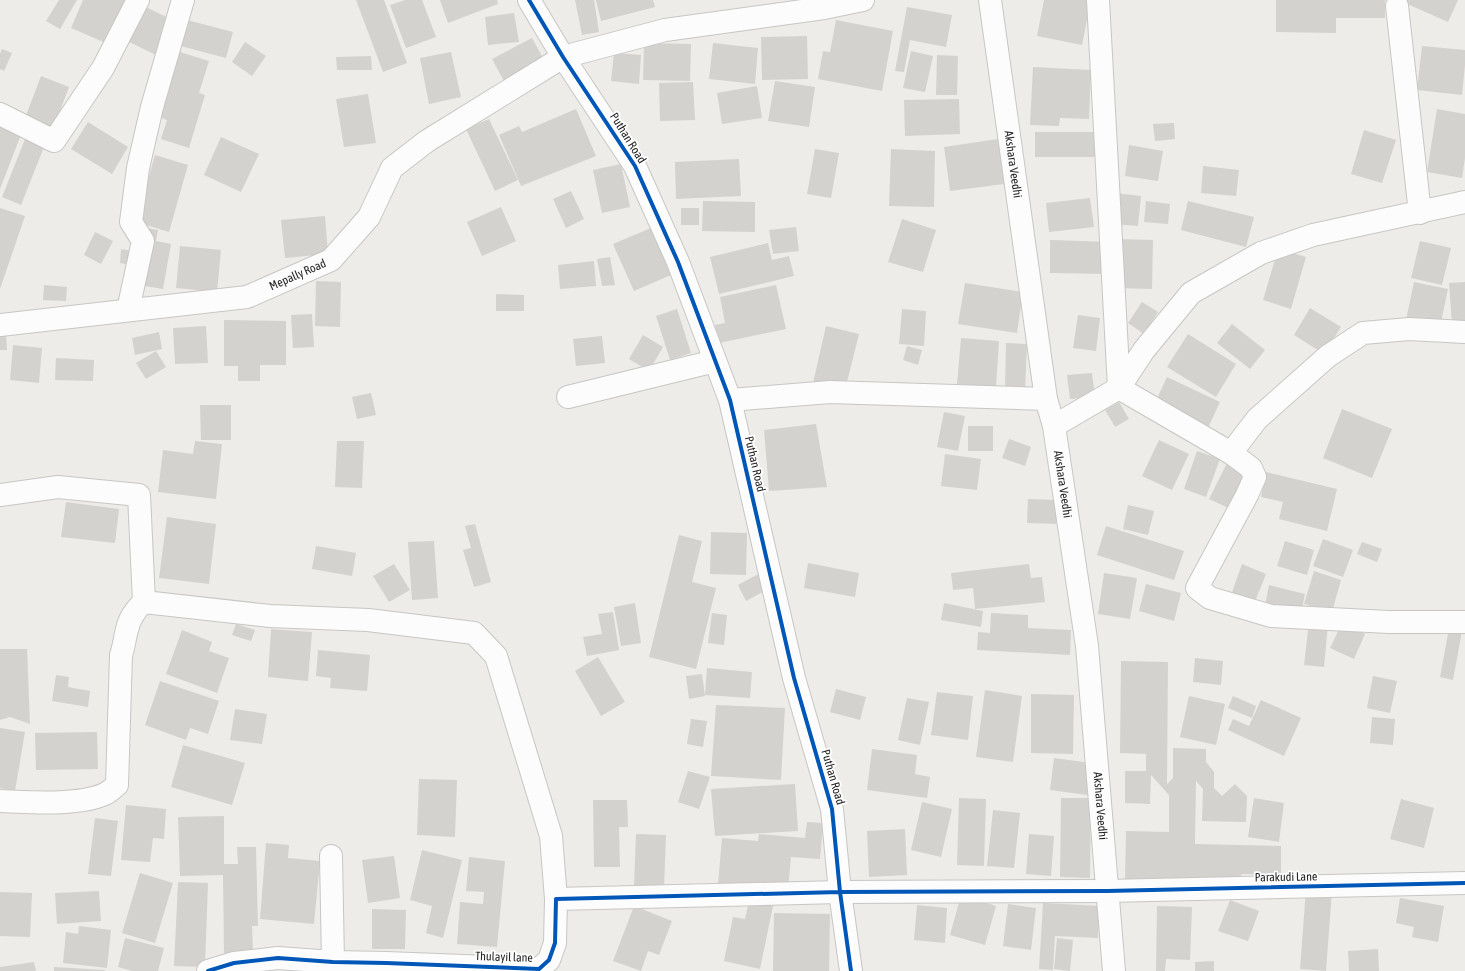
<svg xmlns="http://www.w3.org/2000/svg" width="1465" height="971" font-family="'Asap Condensed',sans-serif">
<rect width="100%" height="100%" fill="#edece8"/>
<path fill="#d4d2cf" d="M59 0H77L60 29 46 21Z
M83 0H128L108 44 71 28Z
M356 0H384L407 63 383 72Z
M405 0H422L436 37 406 48 390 5Z
M440 0H497L498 4 448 23Z
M575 0H594L599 32 582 35Z
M596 0H653L655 7 601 21Z
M1044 0H1091L1082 45 1037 36Z
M1276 0H1385V18H1336V33L1276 32Z
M1406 0H1458L1448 22 1405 3Z
M137 3 173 20 156 55 121 38Z
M907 7 952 15 946 47 910 40 904 72 895 71Z
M514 13 519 42 488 45 485 17Z
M187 20 233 32 226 58 181 46Z
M836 20 893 31 882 91 818 79 823 51 830 52Z
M807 36 808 79 762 80 761 37Z
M532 38 544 60 504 81 492 59Z
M245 42 266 56 252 76 232 62Z
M644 43 691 44 690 81 643 80Z
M713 43 758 48 755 84 709 79Z
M1422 46 1465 50V65L1462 95 1417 90Z
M2 49 12 53 4 71 0 69V54Z
M911 51 933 56 925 92 903 88Z
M180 52 209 61 199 93 205 95 189 148 161 139 167 120 159 117Z
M451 52 461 97 429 104 420 58Z
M614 53 641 55 639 84 611 81Z
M937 55 958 56 957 95H936Z
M371 56 372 70H337L336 57Z
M1033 67 1091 70 1089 119 1060 118 1059 126 1030 125Z
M41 76 69 87 53 129 25 118Z
M775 81 815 87 809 127 768 121Z
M693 82 695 120 660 121 659 83Z
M757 86 762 118 722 124 717 93Z
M368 94 376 143 344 147 336 99Z
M959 99 960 134 905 136 904 100Z
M576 109 596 156 521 186 499 135 519 126 522 132Z
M1437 109 1465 114V158L1462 178 1427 172Z
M489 119 518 180 495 191 466 129Z
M88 122 128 147 112 174 71 149Z
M1174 123 1175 139 1155 141 1153 124Z
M0 124 22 132 0 189Z
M1364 130 1396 140 1382 183 1351 174Z
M1035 132H1095V157H1035Z
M27 134 46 142 21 205 2 197Z
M221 137 259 154 241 192 204 175Z
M998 139 1004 184 950 191 944 147Z
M1129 145 1163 151 1158 181 1125 176Z
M815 149 839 153 831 198 807 194Z
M891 149 935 151 934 207 889 206Z
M155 155 188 165 169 232 136 222Z
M739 159 741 196 676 199 675 162Z
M621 164 630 207 602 213 593 170Z
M1203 166 1239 170 1236 196 1201 193Z
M571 191 584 219 566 228 553 199Z
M1115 193 1141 196 1138 226 1113 224Z
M1090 198 1094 227 1049 232 1046 203Z
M703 201 755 202V232L702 231Z
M1146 201 1170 204 1168 224 1144 222Z
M1188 201 1254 217 1246 247 1181 230Z
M501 207 516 241 482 256 467 222Z
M0 208 25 216 0 289Z
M681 208H699V225H681Z
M325 216 328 254 285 258 281 220Z
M902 219 936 230 923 272 888 262Z
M796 227 799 251 773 254 769 230Z
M147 228 158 230 156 241 171 244 163 289 138 285Z
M651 228 671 275 634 291 613 244Z
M95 232 113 241 101 264 84 255Z
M1117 239 1153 240 1152 289 1116 288Z
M1050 240 1110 242 1109 274 1050 273Z
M1420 241 1451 248 1442 285 1411 278Z
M768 243 772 260 789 256 794 276 719 294 710 257Z
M180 246 221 250 217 292 176 288Z
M121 249 138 252 136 266 120 263Z
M1278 249 1306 257 1291 309 1263 300Z
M610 257 615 285 602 286 597 259Z
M594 261 596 286 560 289 558 265Z
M316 281 341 282 340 327 315 326Z
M1414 282 1448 289 1440 327 1406 320Z
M1465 282V325H1452L1449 283Z
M965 283 1023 292 1017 333 958 324Z
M44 285 67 287 66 301 43 300Z
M776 285 786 329 719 343 715 325 725 323 720 297Z
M496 294 524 295V311H496Z
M1142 302 1158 312 1144 334 1128 323Z
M1310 308 1341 327 1324 354 1294 335Z
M677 309 691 353 670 360 656 316Z
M902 309 926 311 924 346 899 344Z
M312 314 314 347 293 348 291 315Z
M1078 315 1100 318 1096 351 1073 348Z
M224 320 286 321V365H260V381H238V366H224Z
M1232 324 1265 350 1250 369 1217 343Z
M206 326 208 363 175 364 173 328Z
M826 326 859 334 845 390 813 383Z
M159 332 162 349 135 355 132 338Z
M0 333H6L7 350H0Z
M1188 334 1236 364 1216 397 1167 367Z
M643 335 663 347 649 371 629 359Z
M602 336 605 363 576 366 573 339Z
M961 338 999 341 996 387 957 384Z
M1006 343 1027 344 1025 391 1005 390Z
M13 345 42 348 39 383 10 380Z
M907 346 922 350 918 365 903 360Z
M156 351 166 367 146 379 136 363Z
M56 358 94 360 93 381 55 380Z
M1092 373 1095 397 1070 399 1067 375Z
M1167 377 1220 402 1207 430 1154 405Z
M371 393 376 415 357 419 352 397Z
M1119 402 1129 419 1115 427 1105 410Z
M200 405H231V440H201Z
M1342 409 1392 429 1372 478 1323 458Z
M944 412 965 416 958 451 937 447Z
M816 424 827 487 769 491 764 430Z
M968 426H993V451H968Z
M1009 439 1031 447 1025 466 1002 458Z
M1159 440 1189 454 1172 490 1142 476Z
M195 441 222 444 216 499 158 492 163 450 193 454Z
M337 441H364L362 488 335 487Z
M1197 451 1220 459 1206 497 1184 489Z
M945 454 981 459 977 490 941 486Z
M1227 463 1252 475 1235 511 1209 499Z
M1266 472 1337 489 1327 531 1279 519 1283 502 1261 497Z
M1028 499 1057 500 1056 524 1027 523Z
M66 502 119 509 115 543 61 537Z
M1128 505 1154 511 1148 535 1123 529Z
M167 517 216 524 209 584 159 578Z
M475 524 491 582 474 587 463 550 471 548 465 526Z
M1106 526 1184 551 1174 580 1097 555Z
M711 532 747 533 746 575 710 574Z
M679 535 702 541 692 582 716 588 696 669 649 657Z
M1323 539 1353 550 1343 577 1313 566Z
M434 541 438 598 412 600 408 542Z
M1285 541 1314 550 1307 575 1277 566Z
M1362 542 1382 549 1377 562 1357 554Z
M316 546 356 553 352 576 312 569Z
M808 563 859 573 855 597 804 588Z
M394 564 410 590 389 602 373 576Z
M1029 564 1031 578 1042 577 1045 602 975 609 973 588 953 590 951 573Z
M1242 564 1266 574 1254 604 1231 595Z
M1314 571 1341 580 1332 612 1304 604Z
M760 573 768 589 746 601 738 585Z
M1104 573 1137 578 1130 619 1098 614Z
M1146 584 1181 593 1174 621 1139 611Z
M1269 585 1305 594 1301 614 1265 605Z
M635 603 641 643 621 646 614 607Z
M944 603 983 611 981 627 941 620Z
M613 612 619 650 587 656 583 637 602 634 598 614Z
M712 613 727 615 724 645 708 643Z
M991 613 1028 615V628L1071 630 1070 655 977 650 978 632 990 633Z
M1309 622 1328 624 1324 667 1304 665Z
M1342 623 1365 634 1354 659 1330 648Z
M1450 623 1463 626 1453 680 1440 677Z
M236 624 255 630 251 641 232 635Z
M271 629 312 632 308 681 268 677Z
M182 630 212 642 209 651 229 658 217 693 166 674Z
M0 649H27L30 724 10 717 0 720Z
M318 650 370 655 367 691 330 688 331 678 316 676Z
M598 657 625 702 601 716 575 671Z
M1195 658 1223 661 1221 685 1193 682Z
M1121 661 1168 662 1167 784 1173 778V748L1206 749V762L1214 772V788L1222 796 1235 784 1247 796 1246 822 1202 821 1203 789 1196 781 1195 844 1281 846V875L1242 874 1235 882 1125 880 1126 831 1169 832V795L1151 775 1150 804 1125 803V771H1146V754L1120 753Z
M707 668 752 672 750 698 705 695Z
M702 674 705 696 689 699 686 676Z
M56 675 69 677 68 687 90 691 88 707 52 701Z
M1373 676 1397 681 1390 713 1367 708Z
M160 681 219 701 208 734 190 728 186 740 145 725Z
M836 689 866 697 860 720 830 712Z
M985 690 1022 696 1013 762 976 757Z
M937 692 973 696 968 740 931 735Z
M1031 694 1074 695 1073 754 1031 753Z
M1189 696 1225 704 1216 745 1180 737Z
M1233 696 1256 706 1252 718 1228 708Z
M907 698 929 702 920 745 898 740Z
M1261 700 1301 718 1284 756 1228 730 1233 719 1249 726Z
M716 705 785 708 781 780 711 776Z
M235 709 267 714 262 744 230 740Z
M1372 717 1395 719 1393 745 1370 743Z
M691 719 707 721 703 747 687 744Z
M0 728 25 732 15 791 0 788Z
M97 732 98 769 36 770 35 733Z
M183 745 245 763 232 805 171 787Z
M872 749 917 755 915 774 930 777 927 798 867 790Z
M1054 758 1091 763 1087 795 1050 790Z
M688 771 710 777 699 809 678 802Z
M419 779 457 780 455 837 417 835Z
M795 784 798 831 715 836 711 789Z
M959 798 986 799 984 866 957 865Z
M1061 798H1091L1090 878 1060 877Z
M1254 798 1284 803 1279 842 1248 837Z
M1401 799 1434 808 1424 848 1390 839Z
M593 800H627L628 827H619L620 867H594Z
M922 802 952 809 941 857 911 850Z
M126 805 166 809 164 839 153 838 150 862 121 860Z
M993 810 1020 813 1014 868 987 866Z
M224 816V864H238L237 847H256L258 926H252L253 953H224L223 875 180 876 178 817Z
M95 818 118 821 111 876 88 874Z
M807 822 823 823 820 859 791 857 788 890 718 884 722 838 758 841 759 834 805 838Z
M905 829 907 875 869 877 867 831Z
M636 834 666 835 664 888 634 886Z
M1029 834 1054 836 1051 876 1026 874Z
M266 843 289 845 288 858 320 861 314 924 260 919Z
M422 850 462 860 443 938 426 933 432 906 410 900Z
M394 856 400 898 368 903 362 860Z
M469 857 505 861 497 947 457 944 460 902 483 904 484 892 466 891Z
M140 873 173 883 155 943 122 933Z
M178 882 208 883 205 967 174 966Z
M1306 889 1332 891 1326 971 1300 969Z
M99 891 101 921 57 924 55 893Z
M0 892 32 893 30 937 0 936Z
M961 895 996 906 985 945 950 935Z
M1400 898 1444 906 1438 942 1412 937 1414 927 1396 923Z
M1230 900 1259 911 1248 941 1218 931Z
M749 901 773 906 760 969 724 961 733 917 745 919Z
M1043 903 1100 906 1098 938 1055 936 1053 970 1039 969Z
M1008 904 1036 908 1031 950 1003 946Z
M917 905 947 908 945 943 914 940Z
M634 906 672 921 659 955 648 951 641 971 613 961Z
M1157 906 1192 907 1190 960 1166 959 1165 971H1156Z
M372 909 406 910 405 949H372Z
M774 913 830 914 829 971H773Z
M79 926 111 930 107 968 63 963 66 932 78 934Z
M125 938 164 948 158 971H132L118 967Z
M1057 938 1073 940 1070 971 1054 969Z
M1378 949 1379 971H1349L1348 951Z
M1214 961V971H1195V962Z
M34 962 36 971H0V967Z
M54 967 105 970V971H54Z"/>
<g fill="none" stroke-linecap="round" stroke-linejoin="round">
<g stroke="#c6c6c4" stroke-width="24">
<g id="minor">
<path d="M1098 0 1119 388 1231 453 1251 468 1255 477 1247 495 1197 588 1210 598 1271 616 1389 622H1465"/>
<path d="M1397 6 1420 213"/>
<path d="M0 114 54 141 103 68 138 0"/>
<path d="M128 310 143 241 131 222 138 168 152 107 183 0"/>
<path id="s1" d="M0 325 247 297 331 260 369 217 392 168 427 141 563 57 665 30 824 8 863 0"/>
<path d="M568 397 715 361"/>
<path d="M730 400 830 392 1046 399"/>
<path d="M1054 426 1119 388 1144 350 1191 293 1261 253 1313 235 1465 202"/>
<path d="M1231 453 1257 419 1328 356 1363 333 1409 329 1465 332"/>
<path d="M0 495 58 487 139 495 144 602"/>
<path d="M0 801C29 802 78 806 105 794 109 792 113 788 117 785L121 655C126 641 125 624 135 612 137 608 141 605 144 602L270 616 368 620 474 633 496 656 551 836 556 899"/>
<path d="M331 856 333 962"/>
<path d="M208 971 234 963 278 958 333 962 386 963 539 969 549 960 555 943 556 899 840 892 1107 891 1465 883"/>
</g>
</g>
<g stroke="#c6c6c4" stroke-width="24">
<g id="tertiary">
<path d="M529 0 563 57 635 166 678 262 730 400 794 678 832 809 840 892 851 971"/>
<path id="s2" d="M990 0 1046 399 1054 426 1087 646 1114 971"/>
</g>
</g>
<use href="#minor" stroke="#fcfcfc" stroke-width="22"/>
<use href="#tertiary" stroke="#fcfcfc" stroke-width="22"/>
<g stroke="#fff" stroke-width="6">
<path id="cycleway" d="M529 0 563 57 635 166 678 262 730 400 794 678 832 809 840 892 851 971
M208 971 234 963 278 958 333 962 386 963 539 969 549 960 555 943 556 899 840 892 1107 891 1465 883"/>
</g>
<use href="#cycleway" stroke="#0057b8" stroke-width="4"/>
</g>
<g text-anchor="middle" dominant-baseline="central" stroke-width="3.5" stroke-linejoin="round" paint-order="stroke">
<g font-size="12" fill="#1f1f1f" stroke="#fff">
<text transform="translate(628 138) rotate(58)">Puthan Road</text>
<text stroke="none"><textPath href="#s2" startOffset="166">Akshara Veedhi</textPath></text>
<text stroke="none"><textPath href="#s1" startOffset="304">Mepally Road</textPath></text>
<text transform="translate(755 464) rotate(77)">Puthan Road</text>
<text stroke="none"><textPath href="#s2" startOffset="490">Akshara Veedhi</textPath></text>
<text transform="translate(833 777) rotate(74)">Puthan Road</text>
<text stroke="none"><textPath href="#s2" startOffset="814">Akshara Veedhi</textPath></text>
<text transform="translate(1286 877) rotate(-1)">Parakudi Lane</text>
<text transform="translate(504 957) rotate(2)">Thulayil lane</text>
</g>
</g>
</svg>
